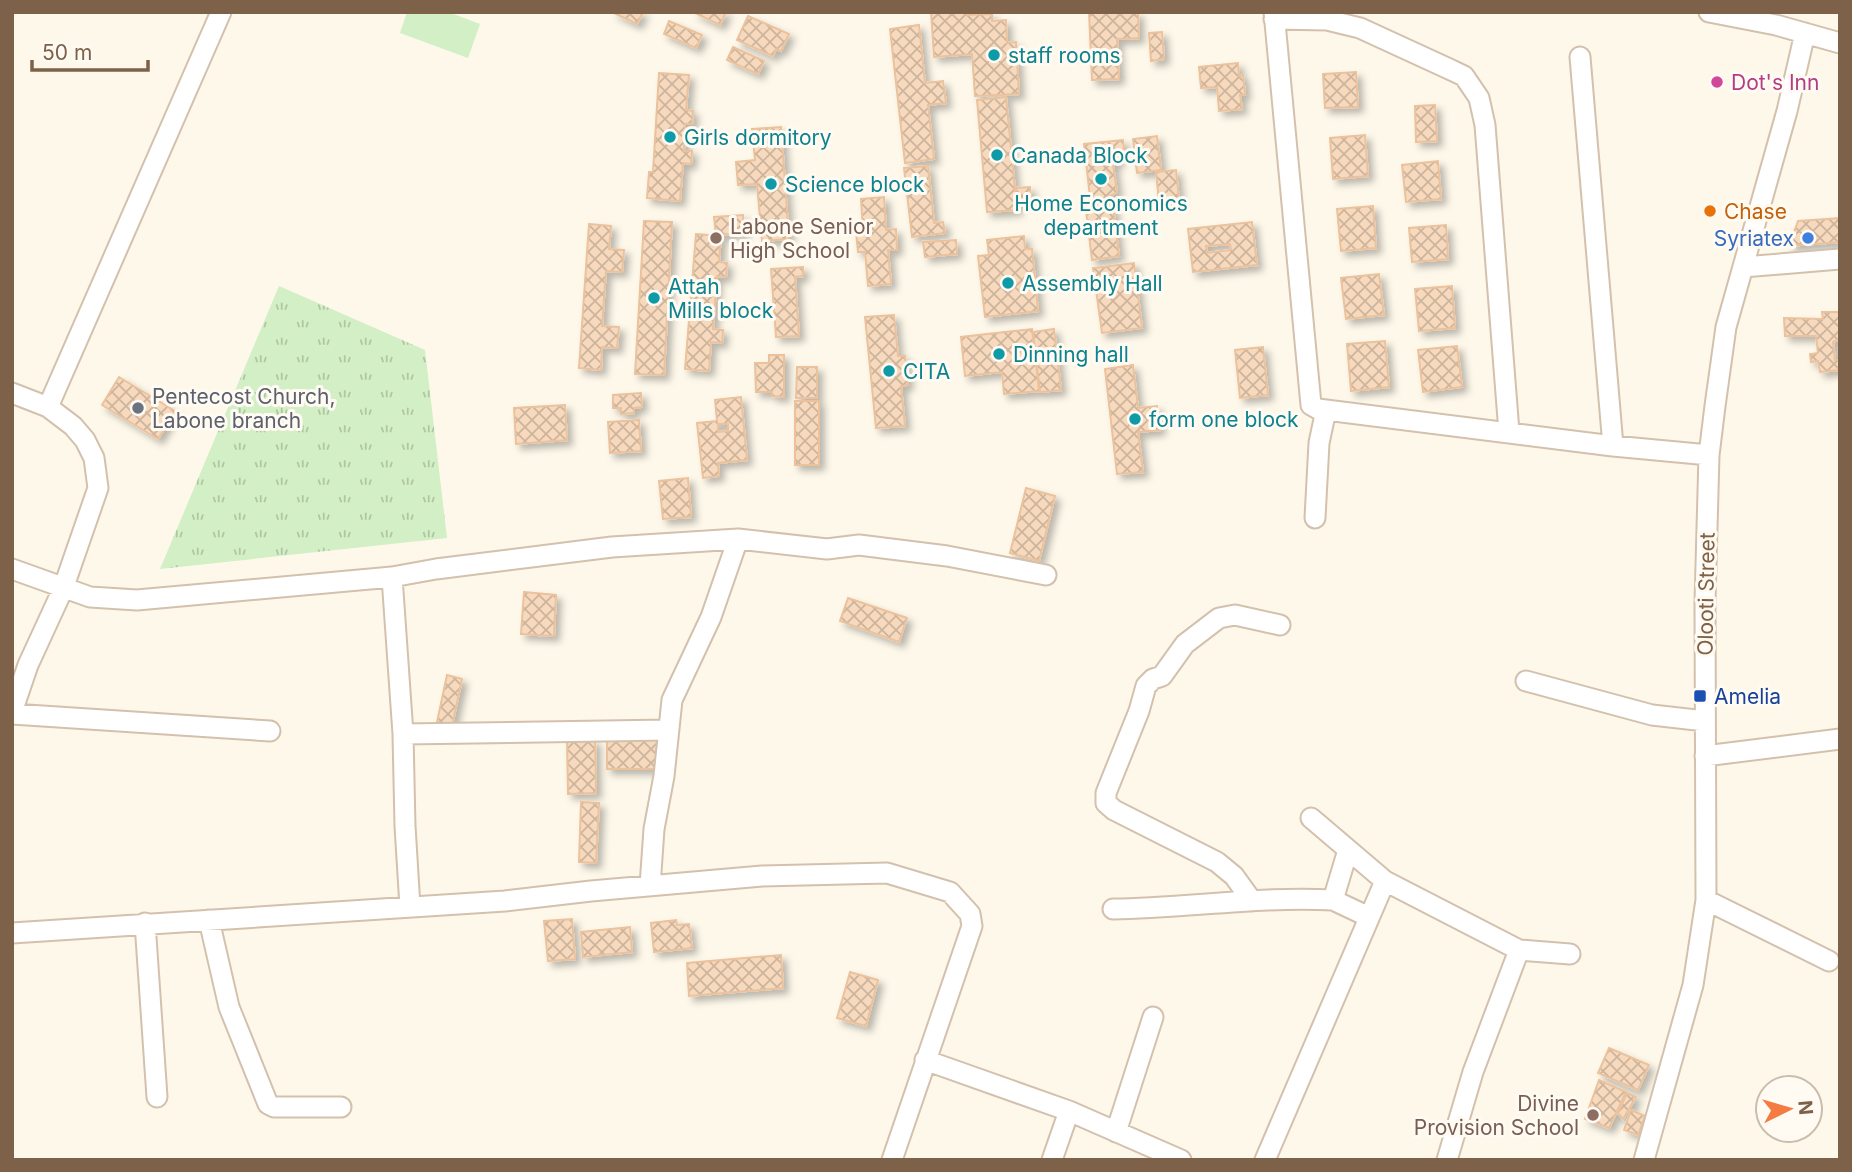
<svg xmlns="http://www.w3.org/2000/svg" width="1852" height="1172" font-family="Inter,sans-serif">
<defs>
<pattern id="grass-tufts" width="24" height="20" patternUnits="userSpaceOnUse" patternTransform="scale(1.75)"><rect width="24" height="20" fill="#d2efc5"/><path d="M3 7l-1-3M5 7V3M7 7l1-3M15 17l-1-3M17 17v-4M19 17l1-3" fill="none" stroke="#b0c5a2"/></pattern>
<pattern id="building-cross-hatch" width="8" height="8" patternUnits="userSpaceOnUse" patternTransform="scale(1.75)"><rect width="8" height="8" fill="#f7dabe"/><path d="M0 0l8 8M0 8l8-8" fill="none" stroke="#cdb49c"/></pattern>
<filter id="shadow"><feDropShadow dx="5" dy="5" stdDeviation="3.5" flood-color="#0004"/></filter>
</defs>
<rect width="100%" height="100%" fill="#fef8ea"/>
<path fill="url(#grass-tufts)" d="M279 286 425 350 447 538 160 569Z"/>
<path fill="#d2efc5" d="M407 12H448L480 24 468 58 400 33Z"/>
<path fill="url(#building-cross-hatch)" stroke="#ecc29c" stroke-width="2" fill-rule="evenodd" filter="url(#shadow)" d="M612 12H643L637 24Z
M693 12H726L720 25Z
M931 12H967V15L992 14V21L1006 20 1007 43 1016 42 1019 94 975 96 972 54 934 57Z
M1089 12 1138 13 1139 38 1117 39 1119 79 1092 80Z
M748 16 789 34 781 51 776 49 773 56 737 40Z
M669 21 702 35 696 48 664 34Z
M919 25 925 83 943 81 946 103 928 105 934 159 905 163 890 29Z
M1162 32 1164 59 1151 61 1149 33Z
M733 47 764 61 758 74 727 60Z
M1238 63 1239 76 1243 75 1245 95H1240L1242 109 1219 111 1217 87 1201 88 1199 67Z
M1356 72 1358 107 1325 108 1323 74Z
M659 73 689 75 686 110 693 111 692 124H685L684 151H692L691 164 683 163 680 201 647 198 649 172H653Z
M1006 97 1017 210 987 212 977 100Z
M1435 105 1437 141 1416 142 1415 106Z
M781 127 789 239 762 241 757 184 738 185 736 162 755 160 752 129Z
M1365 135 1368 176 1333 179 1330 138Z
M1157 136 1161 170 1137 173 1133 139Z
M1123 140 1124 149 1118 152 1119 160 1113 165 1117 192 1108 197 1109 203 1091 206 1084 144Z
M1438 161 1441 199 1406 202 1402 165Z
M928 166 934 223 943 222 945 233 912 237 904 168Z
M1176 170 1179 200 1159 202 1156 172Z
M1030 187 1031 201 1017 202 1016 188Z
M884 197 886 230 896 229 897 250H888L891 284 868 286 865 252H858L856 232H863L861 199Z
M1113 206 1119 256 1092 260 1086 210Z
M1373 206 1376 248 1341 251 1337 209Z
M743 215 744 233 716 235 714 217Z
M1840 218V242L1789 246 1798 221Z
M644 221 672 222 664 375 635 374Z
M1252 222 1257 265 1193 272 1188 229ZM1230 244 1231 250 1207 253 1206 246Z
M589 224 611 226 609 249 624 250 622 272 606 271 602 326 619 327 617 348 602 347 601 370 579 368Z
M1446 225 1448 259 1412 262 1409 228Z
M696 234 721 236 719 262 727 263 726 277 717 276 713 329 723 330 722 343 711 342 709 371 685 369Z
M1024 236 1025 249H1032L1038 311 985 317 978 256 989 255 987 240Z
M956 240 957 254 925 257 923 242Z
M1134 263 1142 328 1102 333 1093 268Z
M803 267V276L795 277 799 336 776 337 771 269Z
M1379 274 1384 315 1346 319 1341 278Z
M1452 286 1455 328 1419 331 1415 289Z
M1822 312H1840V339L1833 342 1835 360H1840V370L1820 372 1818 361 1811 362 1810 354 1818 353 1816 336H1785L1784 318 1823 319Z
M894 315 898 356H905L908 385 901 386 905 426 876 428 865 317Z
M1032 329 1039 391 1004 394 1002 372 965 376 961 337Z
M1054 329 1061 390 1040 392 1033 332Z
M1385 341 1389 387 1351 391 1347 344Z
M1457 346 1462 387 1423 392 1418 350Z
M1263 347 1268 395 1240 398 1235 350Z
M769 355H784V397L772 396V392H756L755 363H769Z
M1133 365 1138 408 1157 406 1160 430 1138 432 1143 472 1117 474 1105 369Z
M797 367H817V398H796Z
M119 377 175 411 158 439 102 405Z
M641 393 642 407 634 408V413L621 414V408H613V395Z
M741 397 747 460 718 463 719 476 703 478 697 423 717 421 715 400ZM718 424H728V431L718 432Z
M795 401H819V465H795Z
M565 405 567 440 516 444 514 408Z
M639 420 641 451 610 453 608 422Z
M688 478 691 517 663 519 659 481Z
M1026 488 1055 496 1039 561 1010 553Z
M524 592 556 595 554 636 521 634Z
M848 598 907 618 899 642 840 621Z
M447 675 462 679 452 726 437 722Z
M607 737 663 738 662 769H607Z
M567 740H595L596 793 568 794Z
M581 802 599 803 596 863 579 862Z
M572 919 575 959 548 961 544 921Z
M676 920 677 925 689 924 692 948 654 952 651 923Z
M630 927 632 952 583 957 581 932Z
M781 955 783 988 689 996 687 963Z
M850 972 878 980 866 1026 837 1018Z
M1609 1048 1649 1065 1638 1090 1598 1073Z
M1599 1080 1626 1092 1609 1128 1585 1119Z
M1627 1093 1636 1097 1623 1119 1618 1113Z
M1631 1110 1645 1116 1638 1135 1624 1130Z"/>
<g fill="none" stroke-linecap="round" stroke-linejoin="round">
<g stroke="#d3c1ad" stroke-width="23">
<path id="minor" d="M1274 12 1311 405 1318 409 1613 446 1709 455
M1709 12 1776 25 1840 43
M1274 19 1327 20 1360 28 1447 68 1464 76 1479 98 1485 125 1509 432
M1580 57 1613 446
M1743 267 1840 259
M12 393 48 407
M1315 518 1319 443 1326 410
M12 569 90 597 137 600 392 577 436 569 612 547 738 539 827 549 859 545 947 556 1046 575
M392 577 403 734 405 826 410 907
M1526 681 1652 715 1705 721
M12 712 28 665 63 589 98 488 94 458 85 440 73 426 48 407 221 12
M12 714 270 731
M403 734 668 730
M1705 756 1840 739
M1311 818 1385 881 1519 950 1570 954
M650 886 654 829 664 776 672 700 711 617 738 539
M1333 900 1369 917
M1706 900 1829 961
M1252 901 1234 876 1217 862 1114 810 1106 803V793L1139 711 1146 686 1153 679 1162 676 1185 644 1219 618 1235 615 1280 625
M1113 909C1187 908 1260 896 1333 900L1348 850
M209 920 229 1007 268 1104 274 1107H341
M145 923 157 1097
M12 933 505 901 591 891 762 876 887 873 950 892 970 914 972 926 892 1160
M925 1060 1069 1111 1181 1160
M1116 1132 1153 1017
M1052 1160 1069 1111
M1265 1160 1385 881
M1447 1160 1473 1072 1519 950
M1644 1160 1693 985 1706 900 1705 602 1709 455 1715 406 1726 327 1787 111 1805 33"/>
</g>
<use href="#minor" stroke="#fff" stroke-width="19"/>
</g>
<g fill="#0f9aa8" stroke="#fffbf2" stroke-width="2.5">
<circle cx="994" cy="55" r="7"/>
<circle cx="670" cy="137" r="7"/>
<circle cx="997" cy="155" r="7"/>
<circle cx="1101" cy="179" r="7"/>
<circle cx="771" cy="184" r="7"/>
<circle cx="1008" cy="283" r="7"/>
<circle cx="654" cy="298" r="7"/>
<circle cx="999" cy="354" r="7"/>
<circle cx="889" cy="371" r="7"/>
<circle cx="1135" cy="419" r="7"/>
</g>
<circle fill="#d1479c" stroke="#fffbf2" stroke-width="2.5" cx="1717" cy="82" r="7"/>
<circle fill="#e8710a" stroke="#fffbf2" stroke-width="2.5" cx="1710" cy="211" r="7"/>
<g fill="#8d6e63" stroke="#fffbf2" stroke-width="2.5">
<circle cx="716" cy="238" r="7"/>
<circle cx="1593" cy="1115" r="7"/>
</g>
<circle fill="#3f7fe0" stroke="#fffbf2" stroke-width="2.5" cx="1808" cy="238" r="7"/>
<circle fill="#6b7280" stroke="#fffbf2" stroke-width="2.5" cx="138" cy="408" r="7"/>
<rect fill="#1a4fb4" stroke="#fffbf2" stroke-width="2.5" x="1693" y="689" width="14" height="14" rx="3.5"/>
<g text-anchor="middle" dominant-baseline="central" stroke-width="6" stroke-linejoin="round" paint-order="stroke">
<g font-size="21" fill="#0d838f" stroke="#fffbf2" text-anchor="start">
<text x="1008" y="55">staff rooms</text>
<text x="684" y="137">Girls dormitory</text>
<text x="1011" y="155">Canada Block</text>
<text x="785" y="184">Science block</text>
<text x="1101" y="203" text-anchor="middle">Home Economics<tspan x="1101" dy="24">department</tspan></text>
<text x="1022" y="283">Assembly Hall</text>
<text x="668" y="286">Attah<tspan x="668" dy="24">Mills block</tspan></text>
<text x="1013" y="354">Dinning hall</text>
<text x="903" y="371">CITA</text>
<text x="1149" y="419">form one block</text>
</g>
<g font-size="21" fill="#b23c85" stroke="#fffbf2" text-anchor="start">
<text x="1731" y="82">Dot's Inn</text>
</g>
<g font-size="21" fill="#c56008" stroke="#fffbf2" text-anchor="start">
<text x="1724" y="211">Chase</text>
</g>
<g font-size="21" fill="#785e54" stroke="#fffbf2" text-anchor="start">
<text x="730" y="226">Labone Senior<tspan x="730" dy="24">High School</tspan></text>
<text x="1579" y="1103" text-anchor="end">Divine<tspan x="1579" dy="24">Provision School</tspan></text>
</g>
<g font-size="21" fill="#366cbe" stroke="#fffbf2" text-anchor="end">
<text x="1794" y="238">Syriatex</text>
</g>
<g font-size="21" fill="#5b616d" stroke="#fffbf2" text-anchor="start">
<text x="152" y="396">Pentecost Church,<tspan x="152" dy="24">Labone branch</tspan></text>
</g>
<g font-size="21" fill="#7d6149" stroke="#fffbf2">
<text transform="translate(1706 594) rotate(-89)">Olooti Street</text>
</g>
<g font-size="21" fill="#164399" stroke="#fffbf2" text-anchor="start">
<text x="1714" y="696">Amelia</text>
</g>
</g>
<rect width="1852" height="1172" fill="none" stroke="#7d6149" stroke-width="28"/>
<g transform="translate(1789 1109) rotate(85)"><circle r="33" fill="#fffbf2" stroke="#cbbdae" stroke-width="2"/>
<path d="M0-5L12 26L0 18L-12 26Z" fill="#f47c43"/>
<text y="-10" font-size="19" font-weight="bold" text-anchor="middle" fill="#7d6149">N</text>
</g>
<path d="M32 60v10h116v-10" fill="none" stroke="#7d6149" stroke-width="3.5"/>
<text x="42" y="60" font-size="21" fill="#7d6149" stroke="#fffbf2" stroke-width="5" paint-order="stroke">50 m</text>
</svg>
